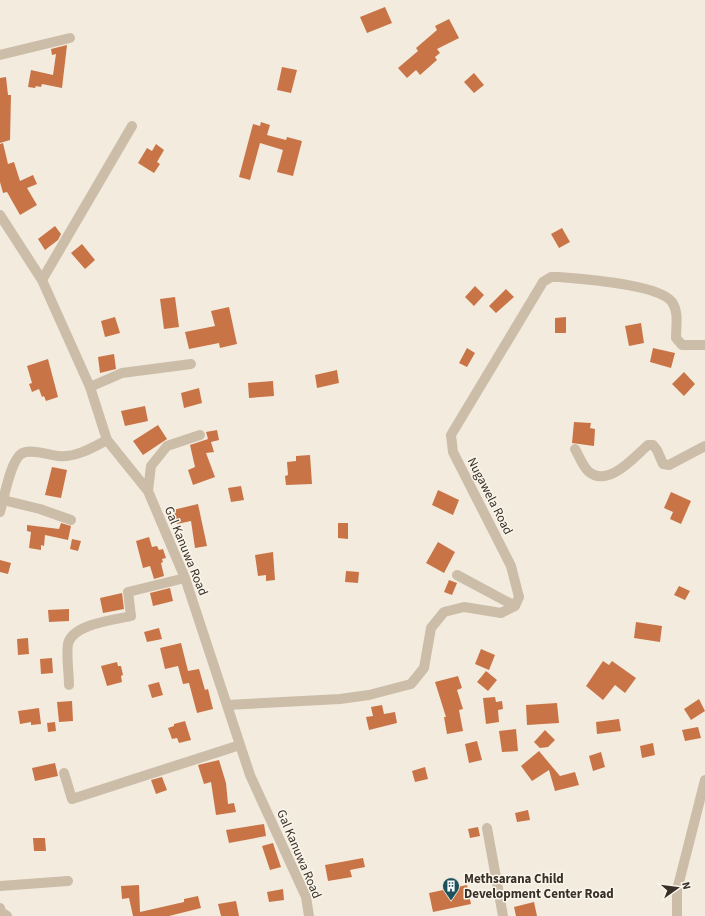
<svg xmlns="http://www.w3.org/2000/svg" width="705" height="916" font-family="'Source Sans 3',sans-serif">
<rect width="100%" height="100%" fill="#f3ebde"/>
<path fill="#c97446" d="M385 7 392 23 367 33 360 17Z
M449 19 459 38 437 49 440 53 435 57 437 60 420 75 416 70 407 78 398 68 418 51 416 48 437 30 435 26Z
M67 45 62 88 42 84 41 87 36 86 35 88 28 87 31 70 53 75 56 54 52 55 51 49Z
M282 67 297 70 291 93 277 90Z
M474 73 484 85 474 93 464 82Z
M6 77 8 95H11L10 140 0 143V78Z
M261 122 270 125 267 135 286 140 287 137 302 141 293 176 277 172 283 150 260 143 250 180 239 177 253 124 260 126Z
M3 143 8 164 14 162 20 181 33 175 37 184 27 188 37 205 20 215 7 192 3 193 0 182V144Z
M156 144 164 150 157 162 160 164 154 173 138 163 147 148 152 151Z
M55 226 61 234 58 240 45 250 38 239Z
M562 228 570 242 559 248 551 234Z
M82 244 95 260 85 269 71 253Z
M475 286 484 295 474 306 465 297Z
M506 289 514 297 496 313 489 306Z
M175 297 179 327 164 329 160 299Z
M229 307 237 344 220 348 219 343 189 349 185 332 215 326 211 311Z
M115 317 120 333 105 337 101 321Z
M566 317V333H555V318Z
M641 323 644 343 629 346 625 326Z
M467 348 475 353 467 367 459 363Z
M653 348 675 353 671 368 650 362Z
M114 354 116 369 100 373 98 357Z
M48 359 58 397 46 401 44 396 42 397 39 389 32 392 29 384 32 383 27 366Z
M337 370 339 383 317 388 315 375Z
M684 372 695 384 684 396 672 384Z
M273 381 274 396 249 398 248 383Z
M199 388 202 403 184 408 181 393Z
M145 406 148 421 125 426 121 411Z
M574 422 591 423 590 428 595 429 594 446 572 443Z
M158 425 167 439 143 455 133 441Z
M217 430 219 440 211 442 214 452 206 453 215 477 193 485 188 470 195 467 190 445 208 439 206 432Z
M310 455 312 484 286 485 285 476 288 475 287 462 296 461V456Z
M52 467 67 470 61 498 45 495Z
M241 486 244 500 231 502 228 488Z
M438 490 459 500 453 515 432 505Z
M671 492 691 501 681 524 670 519 673 512 664 508Z
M198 504 207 546 195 548 191 521 177 524 173 510Z
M61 523 71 526 68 540 45 535 44 546 41 545V550L29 548 31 532 27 531V525L59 529Z
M338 523H348V539L338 538Z
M149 537 152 547 157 546 159 550 163 549 166 558 162 559 163 562 161 563 164 576 154 579 150 566 143 568 136 541Z
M72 539 81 541 78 551 70 549Z
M438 542 455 552 444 573 426 563Z
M273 552 275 580 266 581V575L258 576 255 555Z
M0 560 11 563 8 574 0 572Z
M346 571 359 572 358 583 345 582Z
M449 580 457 583 452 595 444 592Z
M679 586 690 591 685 600 674 595Z
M170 588 173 601 153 606 150 593Z
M122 593 124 609 103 613 100 598Z
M69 609V621L49 622 48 610Z
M636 622 662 626 660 642 634 638Z
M159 628 162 639 147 642 144 632Z
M28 638 29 654 18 655 17 639Z
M181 643 188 671 199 669 205 690 208 689 213 709 197 713 189 683 183 684 178 666 165 669 160 648Z
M481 649 495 655 489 670 475 664Z
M52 658 53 673 41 674 40 659Z
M603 661 609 665 612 661 636 678 625 693 615 685 603 700 586 686Z
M117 662 118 666H121L123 675 121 676 122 682 107 686 101 666Z
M486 671 497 680 488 691 477 682Z
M458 676 462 688 457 690 463 709 459 710 463 731 447 734 444 717H446L435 682Z
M159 682 163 695 152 698 148 685Z
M495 697 496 702 502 701 503 709 498 710 499 722 486 724 483 698Z
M699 699 705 711 691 720 684 709Z
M72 701 73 721 59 722 57 702Z
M557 703 559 723 527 725 526 705Z
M382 705 384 714 395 712 397 723 369 730 366 717 373 716 371 707Z
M39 708 41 724 31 725V722L20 724 18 711Z
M619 719 621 731 597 734 596 722Z
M185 721 191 740 179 743 177 738 172 739 168 728 174 726V724Z
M55 722 56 731 48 732 47 723Z
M698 727 701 738 685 741 682 730Z
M516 729 518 751 502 752 499 731Z
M545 730 555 740 548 747 540 748 534 742Z
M477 741 482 760 469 763 465 744Z
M653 743 655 755 642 758 640 746Z
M539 751 560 776 575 772 579 785 555 791 549 770 532 781 521 766Z
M601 752 605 767 593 771 589 756Z
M219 760 226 783 228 804 234 803 236 812 216 815 211 782 204 784 198 765Z
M55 763 58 776 35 781 32 768Z
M425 767 428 779 415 782 412 771Z
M162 777 167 790 156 794 151 780Z
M528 810 530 820 517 822 515 813Z
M264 824 266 836 229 843 226 830Z
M478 827 480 836 470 838 468 829Z
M33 838H45L46 851H34Z
M273 843 281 867 270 870 262 846Z
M363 858 365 867 350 870 352 877 328 881 325 865Z
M139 885 140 912 184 902V899L198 896 201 908 169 916H133L129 898 122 899 121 886Z
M467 885 471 904 433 912 429 893Z
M283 889 284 900 269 902 267 892Z
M236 901 239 916H221L218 904Z
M534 902 537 916H516L514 907Z"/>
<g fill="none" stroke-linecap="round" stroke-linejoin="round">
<path stroke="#ccbda9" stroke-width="10" d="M0 55 70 38
M0 215 42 280 90 387 107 440 148 491 185 578 250 775 306 897 309 916
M42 280 132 126
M90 387 122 373 191 364
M575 449C579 456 583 466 588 471 608 489 635 456 648 445H653L657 450 663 464 669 465 705 446
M148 491 151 466 167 446 200 435
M3 500 40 509 71 520
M0 512C4 499 10 462 21 454 30 448 48 455 58 456 75 458 92 448 107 440
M457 575 515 606
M69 685C69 672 66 656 68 644 72 624 114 620 131 616L128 592 185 578
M227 705 340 699 369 695 411 684 424 668 431 628 444 612 464 607 501 613 515 606 519 597 511 566 453 452 451 435 543 282 551 277H559C582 279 659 284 672 302 679 312 676 326 676 338L682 345H705
M64 773 72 799 240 745
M487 828 503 916
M0 886 68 881
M0 908 1 912 7 916
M677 916V890L705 780"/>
</g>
<defs>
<g id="building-pin" transform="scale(0.9)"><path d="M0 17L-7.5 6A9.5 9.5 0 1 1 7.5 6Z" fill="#1d515c" stroke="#faf5ea"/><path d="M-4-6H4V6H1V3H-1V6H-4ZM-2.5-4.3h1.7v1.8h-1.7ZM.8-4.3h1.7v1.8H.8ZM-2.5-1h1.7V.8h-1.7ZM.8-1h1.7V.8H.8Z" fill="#fff"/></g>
</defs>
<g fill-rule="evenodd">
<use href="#building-pin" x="451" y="886"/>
</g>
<g text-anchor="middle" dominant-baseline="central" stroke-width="3" stroke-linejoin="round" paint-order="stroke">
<g font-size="13" fill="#393029" stroke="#faf5ea">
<text transform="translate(490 496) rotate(63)">Nugawela Road</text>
<text transform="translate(186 551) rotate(68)">Gal Kanuwa Road</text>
<text transform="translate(299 854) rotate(67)">Gal Kanuwa Road</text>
</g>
<g font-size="13" font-weight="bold" fill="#393029" stroke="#faf5ea" text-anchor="start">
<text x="464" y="879">Methsarana Child<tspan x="464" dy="15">Development Center Road</tspan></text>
</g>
</g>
<g transform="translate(677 888) rotate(76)" stroke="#faf5ea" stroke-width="3" paint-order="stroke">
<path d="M0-3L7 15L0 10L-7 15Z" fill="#393029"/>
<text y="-6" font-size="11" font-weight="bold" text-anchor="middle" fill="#393029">N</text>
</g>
</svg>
